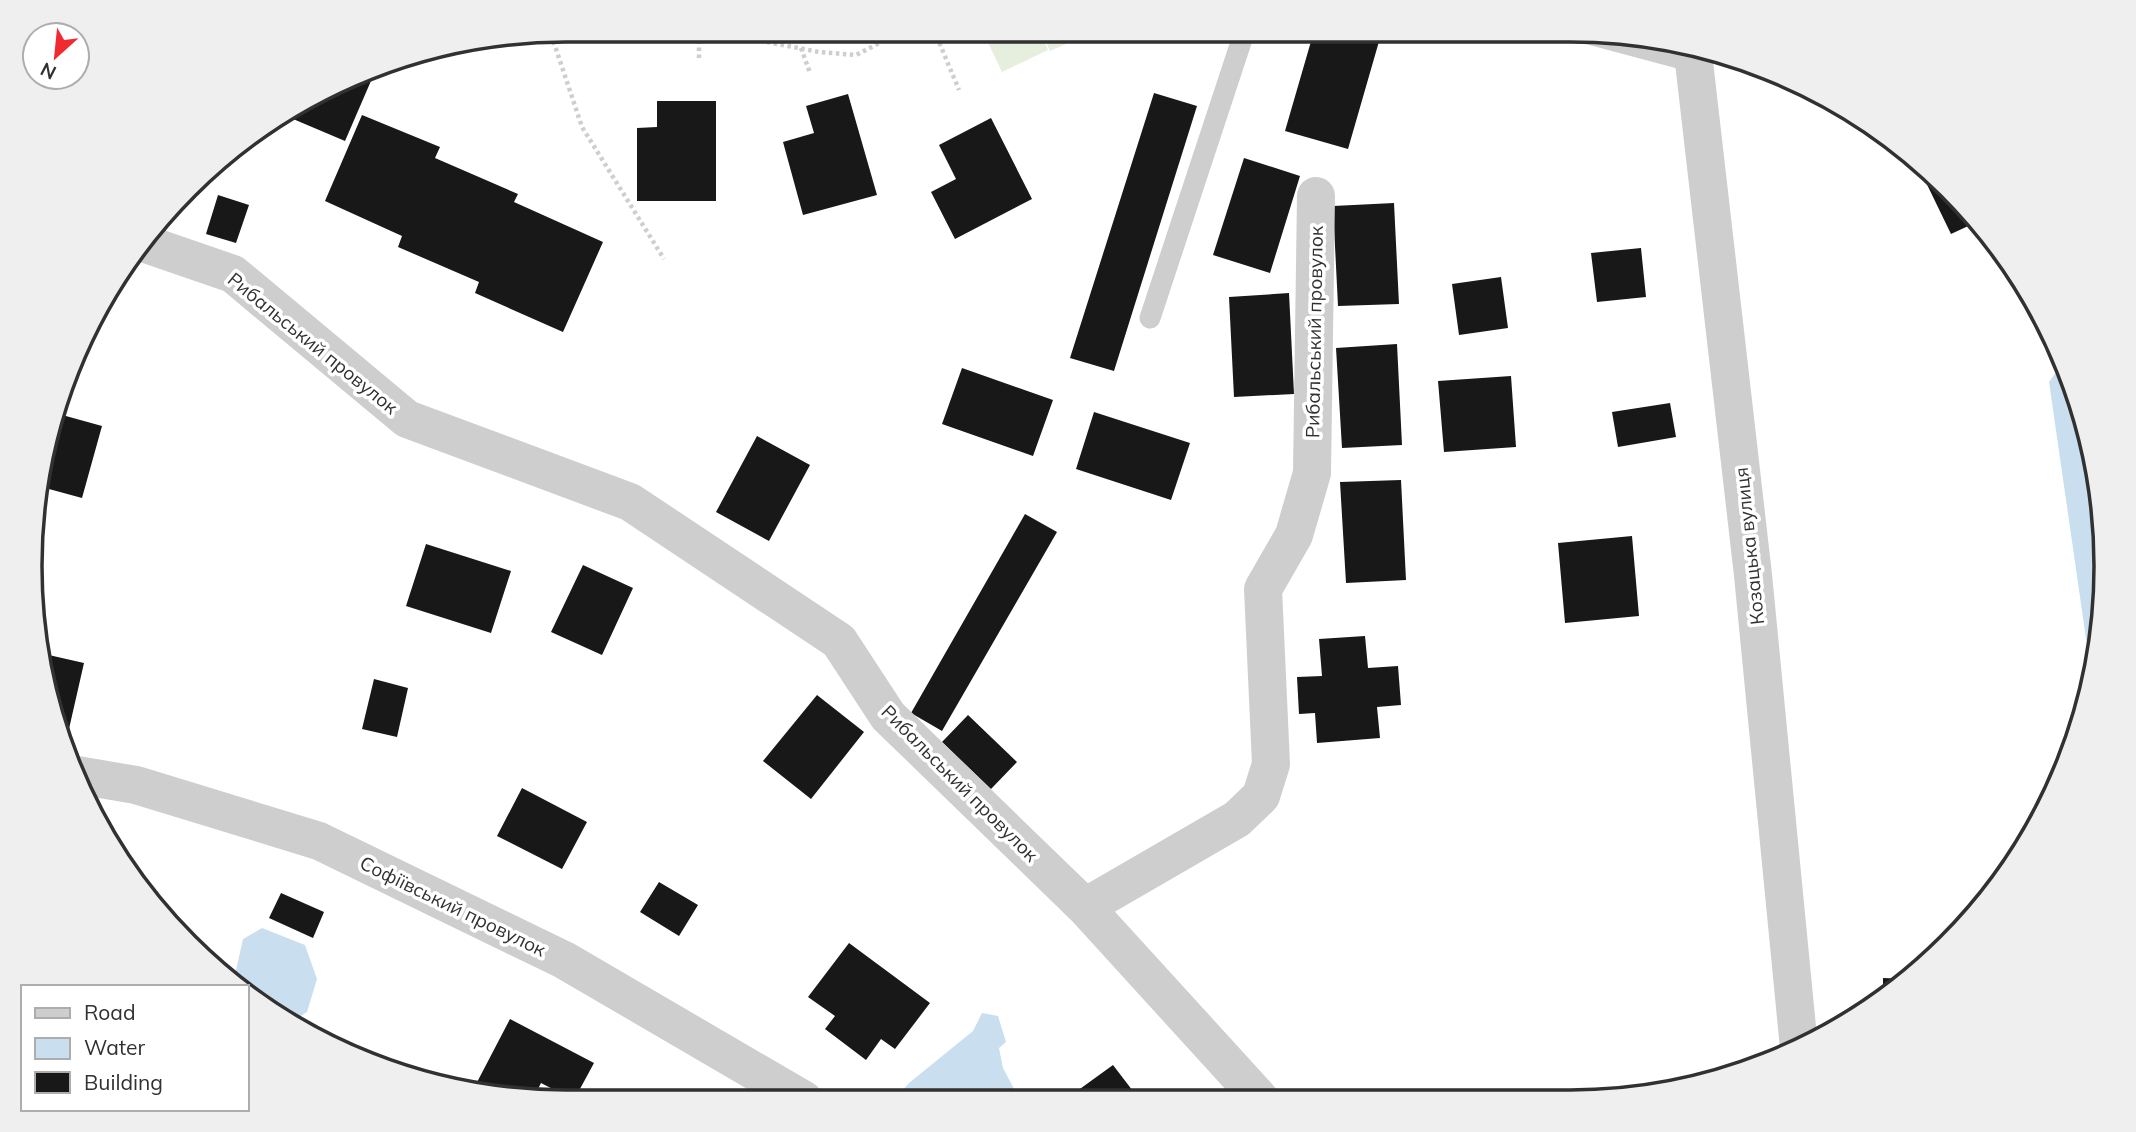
<svg xmlns="http://www.w3.org/2000/svg" width="2136" height="1132" font-family="Mulish,sans-serif">
<rect width="100%" height="100%" fill="#fff"/>
<path fill="#e6eede" d="M982 30H1039L1048 50 1002 72Z
M1041 30H1097L1050 51Z"/>
<path fill="#c9dfef" d="M2063 362C2097 435 2108 520 2105 600 2104 626 2096 654 2092 680L2049 382Z
M262 928 305 945 317 979 307 1012 293 1021 234 979 243 939Z
M982 1013 998 1016 1006 1042 999 1048 1003 1068 1020 1100H910L902 1091 909 1083 973 1031Z"/>
<path fill="#181818" d="M1314 31H1382L1348 149 1285 131Z
M377 67 345 141 286 116 361 76Z
M1154 93 1197 106 1114 371 1070 358Z
M848 94 877 195 803 215 783 142 814 133 806 106Z
M657 101H716V201H637V128L657 127Z
M362 115 440 147 435 158 518 194 514 202 603 242 563 332 475 293 479 282 398 247 402 236 325 201Z
M991 118 1032 199 955 239 931 192 956 179 939 145Z
M1244 158 1300 176 1270 273 1213 255Z
M1924 166 1973 213 1979 221 1951 234 1919 168Z
M218 195 249 205 236 243 206 234Z
M1394 203 1399 304 1338 306 1333 206Z
M1641 248 1646 297 1597 302 1591 253Z
M1501 277 1508 328 1459 335 1452 284Z
M1289 293 1294 394 1234 397 1229 297Z
M1397 344 1402 445 1342 448 1336 348Z
M962 368 1053 400 1033 456 942 424Z
M1511 376 1516 447 1444 452 1438 381Z
M1670 403 1676 437 1618 447 1612 412Z
M1094 412 1190 443 1171 500 1076 469Z
M55 413 102 426 82 498 38 486 48 428Z
M757 436 810 465 769 541 716 512Z
M1401 480 1406 580 1346 583 1340 482Z
M1025 514 1057 532 942 731 911 713Z
M1632 536 1639 616 1565 623 1558 543Z
M426 544 511 571 491 633 406 606Z
M583 565 633 588 602 655 551 632Z
M1365 636 1368 668 1398 666 1401 705 1377 707 1380 738 1317 743 1315 713 1299 714 1297 677 1322 676 1319 639Z
M40 653 84 663 66 742 41 656Z
M374 679 408 688 397 737 362 729Z
M817 695 864 732 811 799 763 761Z
M968 715 1017 762 991 789 942 742Z
M522 788 587 822 562 869 497 836Z
M659 882 698 905 679 936 640 912Z
M281 893 324 912 313 938 269 918Z
M849 943 930 1003 895 1049 881 1039 866 1060 825 1029 835 1016 808 997Z
M1883 978 1910 979 1896 992 1883 999Z
M510 1019 594 1063 574 1100 541 1083 532 1101 485 1094 474 1088Z
M1113 1065 1139 1099H1066Z"/>
<g fill="none" stroke-linecap="round" stroke-linejoin="round">
<path stroke="#cecece" stroke-width="4.5" stroke-dasharray="3.5 3.5" stroke-linecap="butt" d="M705 30 819 52 856 55 905 30
M934 30 959 90
M542 34 553 40 582 127 664 259
M511 39 553 40 598 30
M801 48 810 73
M699 58V30"/>
<path stroke="#cecece" stroke-width="21" d="M1578 31 1694 62
M1150 318 1245 30"/>
<path stroke="#cecece" stroke-width="38" d="M1690 45 1694 62 1753 575 1799 1048
M143 243 233 274 407 419 630 502 839 641 888 716 1085 907 1237 819 1261 796 1271 764 1263 589 1294 535 1312 473 1316 196
M77 775 136 785 319 841 564 960 804 1100
M1085 907 1260 1099"/>
</g>
<g text-anchor="middle" dominant-baseline="central" stroke-width="7" stroke-linejoin="round" paint-order="stroke">
<g font-size="19" fill="#313131" stroke="#fff">
<text transform="translate(1314 332) rotate(-89)">Рибальський провулок</text>
<text transform="translate(313 343) rotate(39)">Рибальський провулок</text>
<text transform="translate(1749 546) rotate(-96)">Козацька вулиця</text>
<text transform="translate(960 783) rotate(45)">Рибальський провулок</text>
<text transform="translate(453 906) rotate(26)">Софіївський провулок</text>
</g>
</g>
<path d="M0 0H2136V1132H0ZM566 42H1570A524 524 0 0 1 2094 566V566A524 524 0 0 1 1570 1090H566A524 524 0 0 1 42 566V566A524 524 0 0 1 566 42Z" fill="#efefef" fill-rule="evenodd"/>
<path fill="none" stroke="#313131" stroke-width="3.5" d="M566 42H1570A524 524 0 0 1 2094 566V566A524 524 0 0 1 1570 1090H566A524 524 0 0 1 42 566V566A524 524 0 0 1 566 42Z"/>
<rect x="21" y="985" width="228" height="126" fill="#ffffff" stroke="#adadad" stroke-width="2"/>
<rect x="35" y="1008" width="35" height="10" fill="#cecece" stroke="#adadad" stroke-width="2"/>
<text x="84" y="1020" font-size="21" fill="#313131">Road</text>
<rect x="35" y="1038" width="35" height="21" fill="#c9dfef" stroke="#adadad" stroke-width="2"/>
<text x="84" y="1055" font-size="21" fill="#313131">Water</text>
<rect x="35" y="1072" width="35" height="21" fill="#181818" stroke="#adadad" stroke-width="2"/>
<text x="84" y="1090" font-size="21" fill="#313131">Building</text>
<g transform="translate(56 56) rotate(207)"><circle r="33" fill="#ffffff" stroke="#adadad" stroke-width="2"/>
<path d="M0-5L12 26L0 18L-12 26Z" fill="#f12930"/>
<text y="-10" font-size="19" font-weight="bold" text-anchor="middle" fill="#313131">N</text>
</g>
</svg>
